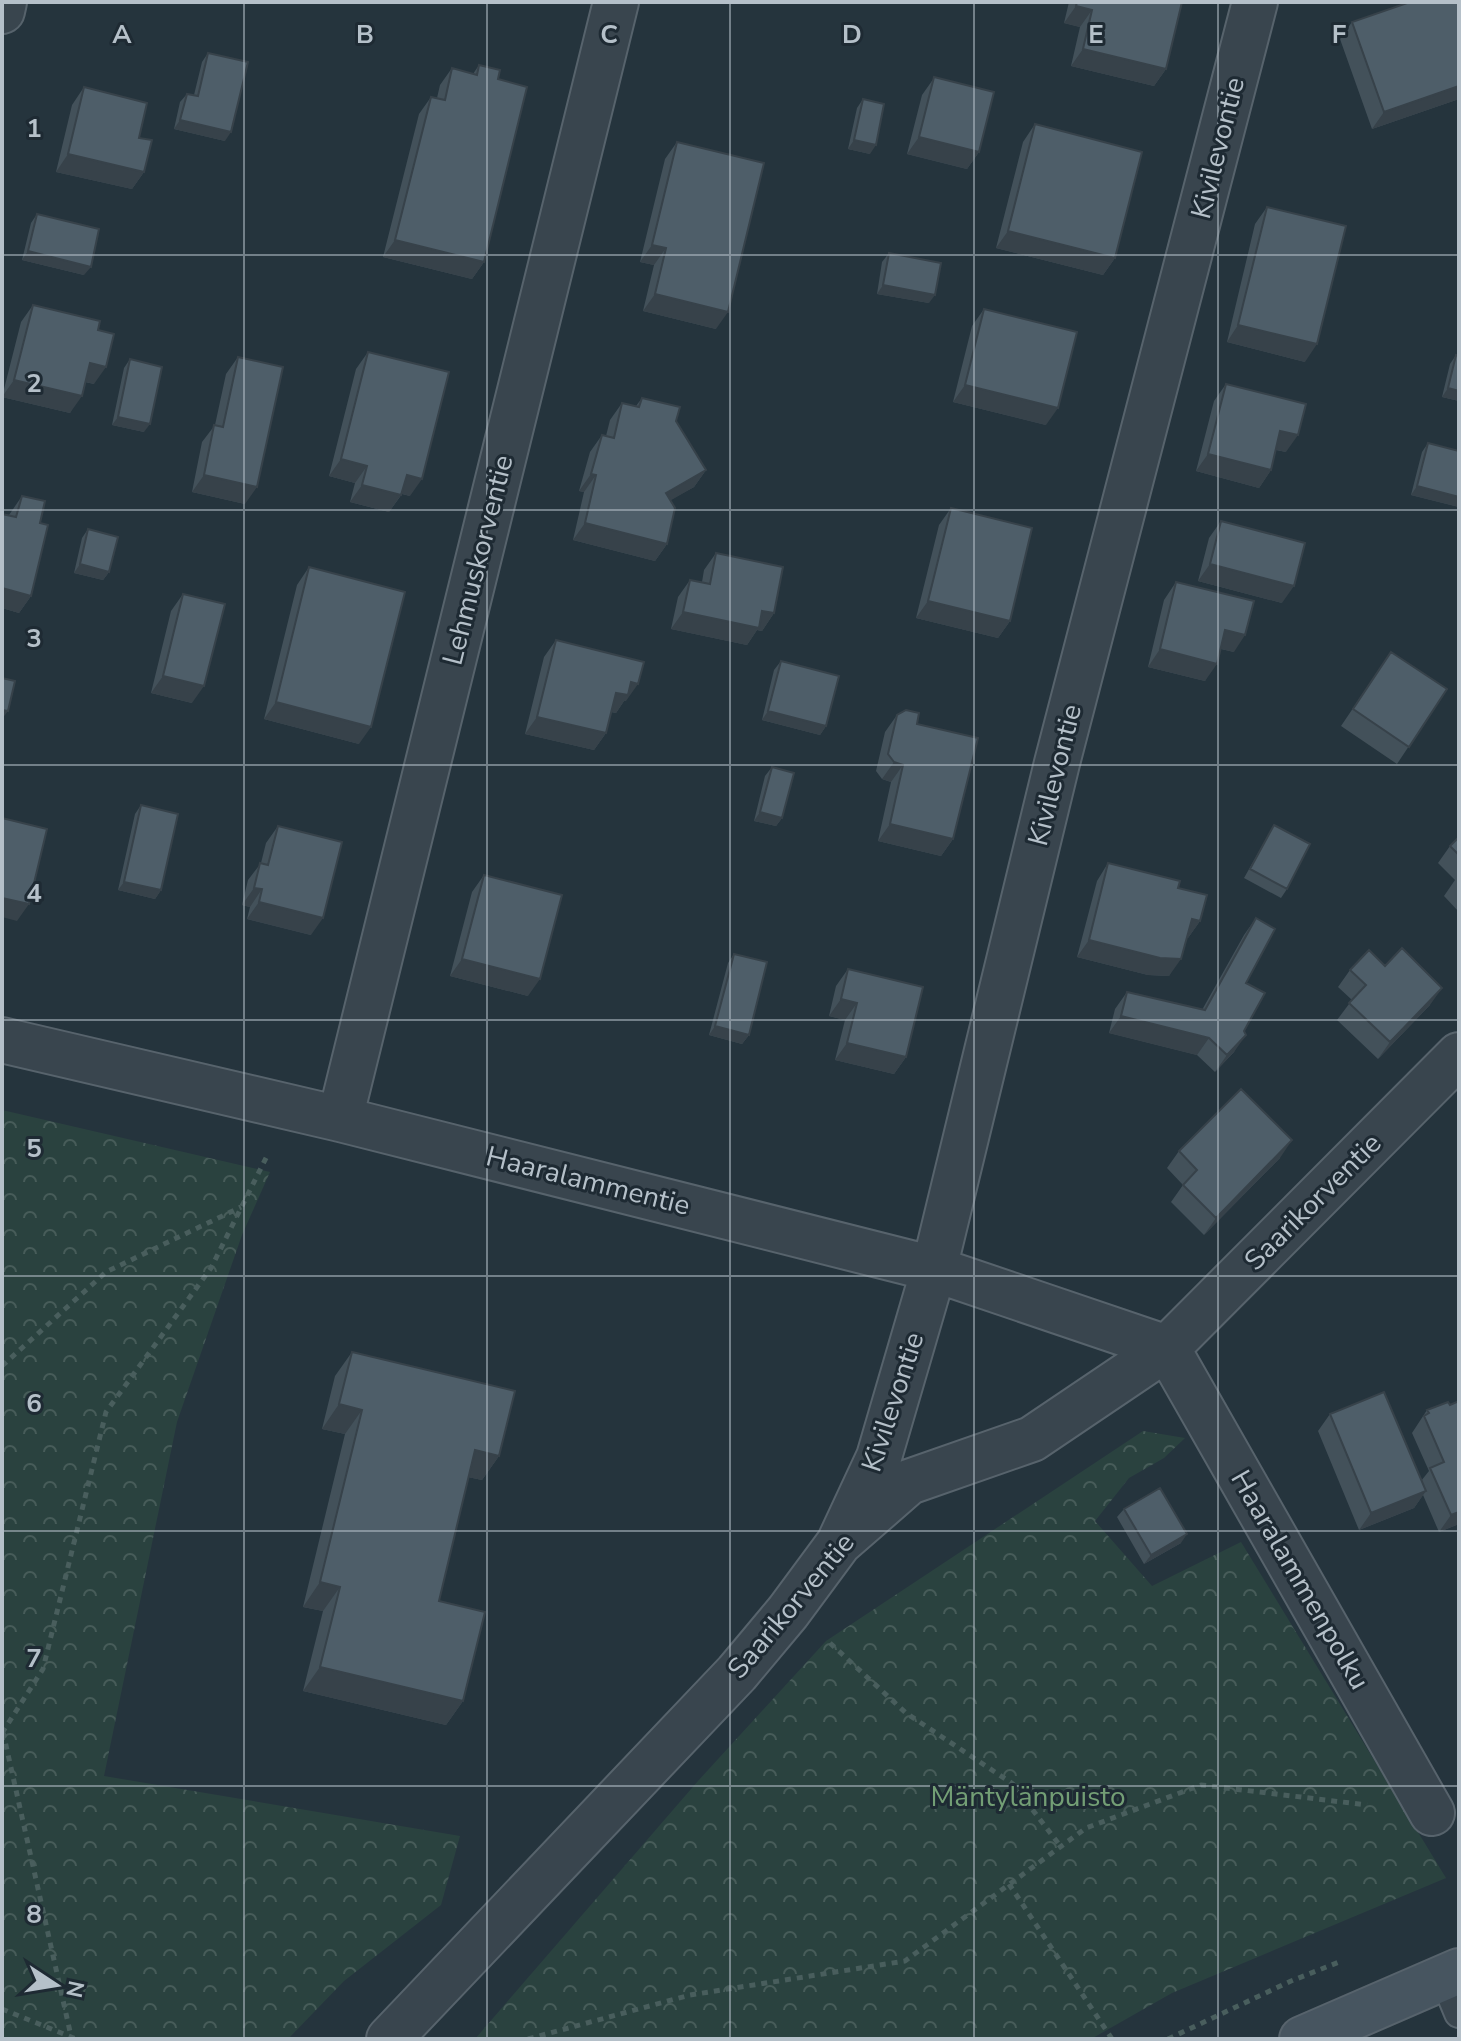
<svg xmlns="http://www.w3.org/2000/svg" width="1461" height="2041" font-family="'Nunito Sans',sans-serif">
<defs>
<pattern id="forest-crowns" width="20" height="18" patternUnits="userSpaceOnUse" patternTransform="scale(2)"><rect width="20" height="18" fill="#2a423f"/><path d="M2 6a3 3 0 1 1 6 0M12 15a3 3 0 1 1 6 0" fill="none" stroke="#475c59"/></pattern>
</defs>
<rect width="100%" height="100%" fill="#25343d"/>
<path fill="url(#forest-crowns)" d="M2 1110 270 1172 242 1235 177 1422 104 1776 460 1836 441 1905 344 1981 288 2039H2Z
M1143 1431 1185 1438 1164 1458 1129 1478 1095 1521 1152 1586 1241 1542 1446 1878 1172 1993 1091 2039H475L698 1781 826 1641Z"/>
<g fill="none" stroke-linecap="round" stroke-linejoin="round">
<g stroke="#57636c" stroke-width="32">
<path id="lane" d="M1444 1977 1459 2013"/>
</g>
<g stroke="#57636c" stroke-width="48">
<path id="street" d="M2 11 4 2
M2 1040 340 1119 934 1269 1167 1348
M340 1119 616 2
M1167 1348 1432 1813
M839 1543 879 1457 934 1269 1057 763 1255 2
M389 2039 737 1673 788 1612 839 1543 909 1482 1032 1439 1167 1348 1459 1055"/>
</g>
<g stroke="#57636c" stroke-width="48">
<path id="secondary" d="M1302 2039 1459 1971"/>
</g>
<path stroke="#495e5d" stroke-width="5" stroke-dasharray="6 6" stroke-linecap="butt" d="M2 1366 106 1272 241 1207
M830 1643 906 1713 1013 1784 1061 1847
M3 1732 71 2036
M2 1733 43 1669 106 1412 211 1268 268 1154
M1009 1884 1112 2039
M2 2009 76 2039
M528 2039 690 1995 905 1961 1086 1828 1201 1785 1367 1805
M1168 2039 1291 1981 1339 1962"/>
<use href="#lane" stroke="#39454e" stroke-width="28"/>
<use href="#street" stroke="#39454e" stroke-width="44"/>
<use href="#secondary" stroke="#475560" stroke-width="44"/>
</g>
<path fill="#43515a" d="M1069 2H1182L1166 69 1154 86 1071 66 1080 27 1064 23Z
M1459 2V99L1372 129 1340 39 1352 22Z
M208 53 225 141 174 129 180 102 187 94 194 95 202 62Z
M479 65 498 79 484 262 472 279 383 257 419 114 431 97 437 98 440 85 452 68 473 74Z
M934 78 979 152 967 169 907 154 922 95Z
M84 87 139 138 144 172 132 189 56 172 72 105Z
M863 99 870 154 848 149 857 108Z
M1035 124 1115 258 1103 275 996 248 1023 142Z
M677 142 716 329 643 311 654 265 640 262 665 159Z
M1267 207 1305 362 1227 342 1255 224Z
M37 214 84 275 22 260 31 223Z
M889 253 929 303 877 294 882 262Z
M33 305 98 330 94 384 85 382 70 413 2 397 21 322Z
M984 309 1046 425 953 402 972 326Z
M368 352 410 496 402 494 389 512 350 502 355 483 329 476 356 369Z
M1456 355 1459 356V401L1442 397 1450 364Z
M238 357 245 504 192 492 202 442 215 425 226 374Z
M130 359 144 432 112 425 124 368Z
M1226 384 1286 452 1276 450 1271 470 1259 488 1196 471 1214 401Z
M642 398 676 421 706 470 694 487 670 500 667 544 655 561 573 540 584 492 579 491 590 452 602 435 606 436 610 420 622 403 636 406Z
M1428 443 1459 451V507L1411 495 1422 452Z
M22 496 40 523 31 596 19 613 2 608V514L9 515Z
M951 508 1010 621 998 638 916 618 939 525Z
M1221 521 1282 603 1198 581 1209 538Z
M88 529 109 572 103 580 74 573 82 538Z
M716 553 774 613 762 631 757 630 747 645 671 629 678 597 690 580 702 582 704 570Z
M309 567 359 744 264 719 297 585Z
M1176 582 1234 652 1221 649 1205 681 1148 667 1164 600Z
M183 594 192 703 151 693 171 611Z
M556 640 626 701H624L616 713 611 712 606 733 594 750 525 734 544 657Z
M1391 652 1447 689 1397 764 1341 726Z
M781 661 826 726 820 735 762 720 774 670Z
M897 715 917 724 953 839 941 856 878 841 891 782 882 779 876 771 885 732Z
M772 767 782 818 776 826 754 821 765 776Z
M141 805 161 890 155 899 118 890 135 814Z
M1274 825 1287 889 1281 898 1244 878Z
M278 826 311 935 247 919 250 907 242 905 248 880 261 863 266 843Z
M1459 837V912L1444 896 1455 880 1438 863 1450 846Z
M1108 863 1178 888 1200 921 1188 938H1187L1169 976 1148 975 1077 957 1097 881Z
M484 875 528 996 450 976 472 892Z
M1256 918 1246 983 1244 1031 1234 1052 1215 1072 1197 1055 1109 1033 1115 1009 1127 992 1202 1010 1244 935Z
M734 954 749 1035 742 1044 709 1035 728 963Z
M1385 966 1430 1005 1378 1059 1337 1020 1352 1000 1338 987 1350 970Z
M848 969 906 1057 894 1074 835 1060 845 1020 829 1016 836 986Z
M1179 1151 1280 1158 1204 1235 1171 1202 1183 1185 1167 1168Z
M352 1352 499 1456 482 1480 468 1477 439 1601 463 1701 446 1725 303 1691 323 1611 303 1607 345 1434 322 1429 335 1376Z
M1448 1402 1459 1524 1439 1532 1423 1495 1414 1508 1359 1530 1318 1431 1330 1414 1421 1481 1429 1471 1412 1433 1427 1410Z
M1124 1509 1181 1543 1144 1564 1117 1517Z"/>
<path fill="#37424a" d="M1076 6 1092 10 1080 27 1064 23Z
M1083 49 1166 69 1154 86 1071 66Z
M1459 86V99L1372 129 1384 112Z
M180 120 231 132 225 141 174 129Z
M919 137 979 152 967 169 907 154Z
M854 140 876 145 870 154 848 149Z
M68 154 144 172 132 189 56 172Z
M1008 231 1115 258 1103 275 996 248Z
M395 240 484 262 472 279 383 257Z
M652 245 666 248 654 265 640 262Z
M28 251 91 267 84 275 22 260Z
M883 285 935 295 929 303 877 294Z
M655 294 728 312 716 329 643 311Z
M1238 325 1317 344 1305 362 1227 342Z
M90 363 106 367 94 384 78 380Z
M14 380 82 396 70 413 2 397Z
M965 385 1058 408 1046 425 953 402Z
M1448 388 1459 391V401L1442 397Z
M118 417 150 424 144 432 112 425Z
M1280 431 1298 435 1286 452 1268 448Z
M1208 454 1271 470 1259 488 1196 471Z
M341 459 367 466 355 483 329 476Z
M706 470 694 487 654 510 666 493Z
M591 474 596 475 584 492 579 491Z
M204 475 257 487 245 504 192 492Z
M407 475 422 479 410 496 395 492Z
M362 485 401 495 389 512 350 502Z
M1417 486 1459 497V507L1411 495Z
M585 523 667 544 655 561 573 540Z
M80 564 109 572 103 580 74 573Z
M1210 564 1294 586 1282 603 1198 581Z
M2 588 31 596 19 613 2 608Z
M928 601 1010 621 998 638 916 618Z
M762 611 774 613 762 631 757 630 747 645 671 629 683 612Z
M1225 630 1245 635 1234 652 1213 647Z
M1160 649 1217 664 1205 681 1148 667Z
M163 676 204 686 192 703 151 693Z
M631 682 638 684 626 701H624L616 713 604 710 616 693Z
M276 702 371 727 359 744 264 719Z
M2 710 8 711 2 719Z
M768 711 826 726 820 735 762 720Z
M537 717 606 733 594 750 525 734Z
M894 762 903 765 891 782 882 779Z
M760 812 782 818 776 826 754 821Z
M890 824 953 839 941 856 878 841Z
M124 882 161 890 155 899 118 890Z
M254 888 262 889 250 907 242 905Z
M2 898 29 904 17 921 2 917Z
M259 902 323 918 311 935 247 919Z
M1192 919 1200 921 1188 938 1180 936Z
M1089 940 1181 959 1169 976 1148 975 1077 957Z
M462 959 540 979 528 996 450 976Z
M1442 988 1430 1005 1378 1059 1390 1042Z
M841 999 857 1003 845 1020 829 1016Z
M1121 1016 1209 1038 1197 1055 1109 1033Z
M715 1026 749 1035 742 1044 709 1035Z
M1246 1035 1234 1052 1215 1072 1227 1055Z
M847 1043 906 1057 894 1074 835 1060Z
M1292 1140 1280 1158 1204 1235 1216 1218Z
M339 1404 362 1410 345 1434 322 1429Z
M475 1450 499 1456 482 1480 458 1475Z
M1426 1491 1414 1508 1359 1530 1371 1513Z
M1459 1512V1524L1439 1532 1451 1515Z
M1187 1534 1181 1543 1144 1564 1151 1555Z
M320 1582 340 1587 323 1611 303 1607Z
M320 1667 463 1701 446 1725 303 1691Z"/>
<path fill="#4e5e69" stroke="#37424a" stroke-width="2" d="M1077 2H1182L1166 69 1083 49 1092 10 1076 6Z
M1410 2H1459V86L1384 112 1352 22Z
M208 53 248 62 231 132 180 120 187 94 198 96Z
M479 65 500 70 498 79 527 87 484 262 395 240 431 97 445 100 452 68 477 75Z
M934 77 994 92 979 152 919 137Z
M84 87 147 103 139 138 152 140 144 172 68 154Z
M863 99 884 104 876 145 854 140Z
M1035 124 1142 152 1115 258 1008 231Z
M677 142 764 163 728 312 655 294 666 248 652 245Z
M1267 207 1346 226 1317 344 1238 325Z
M37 214 99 229 91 267 28 251Z
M889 253 941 263 935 295 883 285Z
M33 305 100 321 98 330 114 334 106 367 90 363 82 396 14 380Z
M984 309 1077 332 1058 408 965 385Z
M368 352 449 372 422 479 407 475 401 495 362 485 367 466 341 459Z
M1456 355 1459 356V391L1448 388Z
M238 357 283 367 257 487 204 475 214 425 223 427Z
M130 359 162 367 150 424 118 417Z
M1226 384 1306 404 1298 435 1280 431 1271 470 1208 454Z
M642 398 680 407 676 421 706 470 666 493 675 508 667 544 585 523 596 475 591 474 602 435 614 438 622 403 639 407Z
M1428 443 1459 451V497L1417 486Z
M22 496 45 501 40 523 48 525 31 596 2 588V514L16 517Z
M951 508 1032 528 1010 621 928 601Z
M1221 521 1305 543 1294 586 1210 564Z
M88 529 118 537 109 572 80 564Z
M716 553 783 567 774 613 762 611 759 628 683 612 690 580 710 584Z
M309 567 405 592 371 727 276 702Z
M1176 582 1254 601 1245 635 1225 630 1217 664 1160 649Z
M183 594 225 604 204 686 163 676Z
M556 640 644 662 638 684 631 682 628 695 616 693 606 733 537 717Z
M1391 652 1447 689 1409 747 1353 709Z
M781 661 839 676 826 726 768 711Z
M2 678 15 681 8 711 2 710Z
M906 710 919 713 917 724 978 738 953 839 890 824 903 765 894 762 888 754 897 715Z
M772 767 794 773 782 818 760 812Z
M141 805 178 814 161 890 124 882Z
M2 818 47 829 29 904 2 898Z
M1274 825 1310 844 1287 889 1250 869Z
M278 826 342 842 323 918 259 902 262 889 254 888 260 863 268 865Z
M1459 837V855L1450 846Z
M1108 863 1180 881 1178 888 1207 895 1200 921 1192 919 1181 959 1160 958 1089 940Z
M484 875 562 895 540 979 462 959Z
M1256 918 1275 929 1246 983 1265 993 1244 1031 1246 1035 1227 1055 1209 1038 1121 1016 1127 992 1205 1010Z
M1402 948 1442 988 1390 1042 1349 1003 1366 985 1350 970 1369 950 1385 966Z
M734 954 767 962 749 1035 715 1026Z
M848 969 923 987 906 1057 847 1043 857 1003 841 999Z
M1241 1089 1292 1140 1216 1218 1183 1185 1197 1170 1179 1151Z
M352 1352 515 1391 499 1456 475 1450 439 1601 485 1612 463 1701 320 1667 340 1587 320 1582 362 1410 339 1404Z
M1384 1392 1426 1491 1371 1513 1330 1414Z
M1459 1401V1512L1451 1515 1430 1468 1444 1462 1424 1416 1429 1413 1427 1410 1448 1402 1450 1405Z
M1160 1488 1187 1534 1151 1555 1124 1509Z"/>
<path fill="none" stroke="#b5c0c9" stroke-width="2" stroke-opacity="0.55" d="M244 2V2039M487 2V2039M730 2V2039M974 2V2039M1218 2V2039M2 255H1459M2 510H1459M2 765H1459M2 1020H1459M2 1276H1459M2 1531H1459M2 1786H1459"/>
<g text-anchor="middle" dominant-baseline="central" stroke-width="6" stroke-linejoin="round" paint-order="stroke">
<g font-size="28" fill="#b5c0c9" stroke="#1e2a33">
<text transform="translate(1218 148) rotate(-76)">Kivilevontie</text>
<text transform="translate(478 560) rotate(-76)">Lehmuskorventie</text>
<text transform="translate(1055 775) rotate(-76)">Kivilevontie</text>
<text transform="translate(588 1181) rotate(14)">Haaralammentie</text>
<text transform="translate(1313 1202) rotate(-45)">Saarikorventie</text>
<text transform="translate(893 1402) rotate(-72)">Kivilevontie</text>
<text transform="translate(1300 1580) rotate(60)">Haaralammenpolku</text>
<text transform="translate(791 1606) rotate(-50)">Saarikorventie</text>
</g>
<g font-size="28" fill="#739e75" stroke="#1e2a33">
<text x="1028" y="1797">Mäntylänpuisto</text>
</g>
</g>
<g font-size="26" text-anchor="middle" font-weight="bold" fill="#b5c0c9" stroke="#1e2a33" stroke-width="6" stroke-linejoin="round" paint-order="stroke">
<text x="122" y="43">A</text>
<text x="365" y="43">B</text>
<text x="609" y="43">C</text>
<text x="852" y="43">D</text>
<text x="1096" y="43">E</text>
<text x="1339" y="43">F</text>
<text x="34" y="137">1</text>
<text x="34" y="392">2</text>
<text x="34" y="647">3</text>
<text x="34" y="902">4</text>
<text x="34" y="1157">5</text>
<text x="34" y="1412">6</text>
<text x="34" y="1667">7</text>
<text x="34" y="1923">8</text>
</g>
<rect width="1461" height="2041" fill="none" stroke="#b5c0c9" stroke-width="8"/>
<g transform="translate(56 1985) rotate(102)" stroke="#1e2a33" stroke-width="6" paint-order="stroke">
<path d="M0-6L14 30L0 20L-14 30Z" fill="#b5c0c9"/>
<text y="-12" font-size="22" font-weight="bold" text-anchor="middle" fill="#b5c0c9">N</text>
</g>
</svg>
